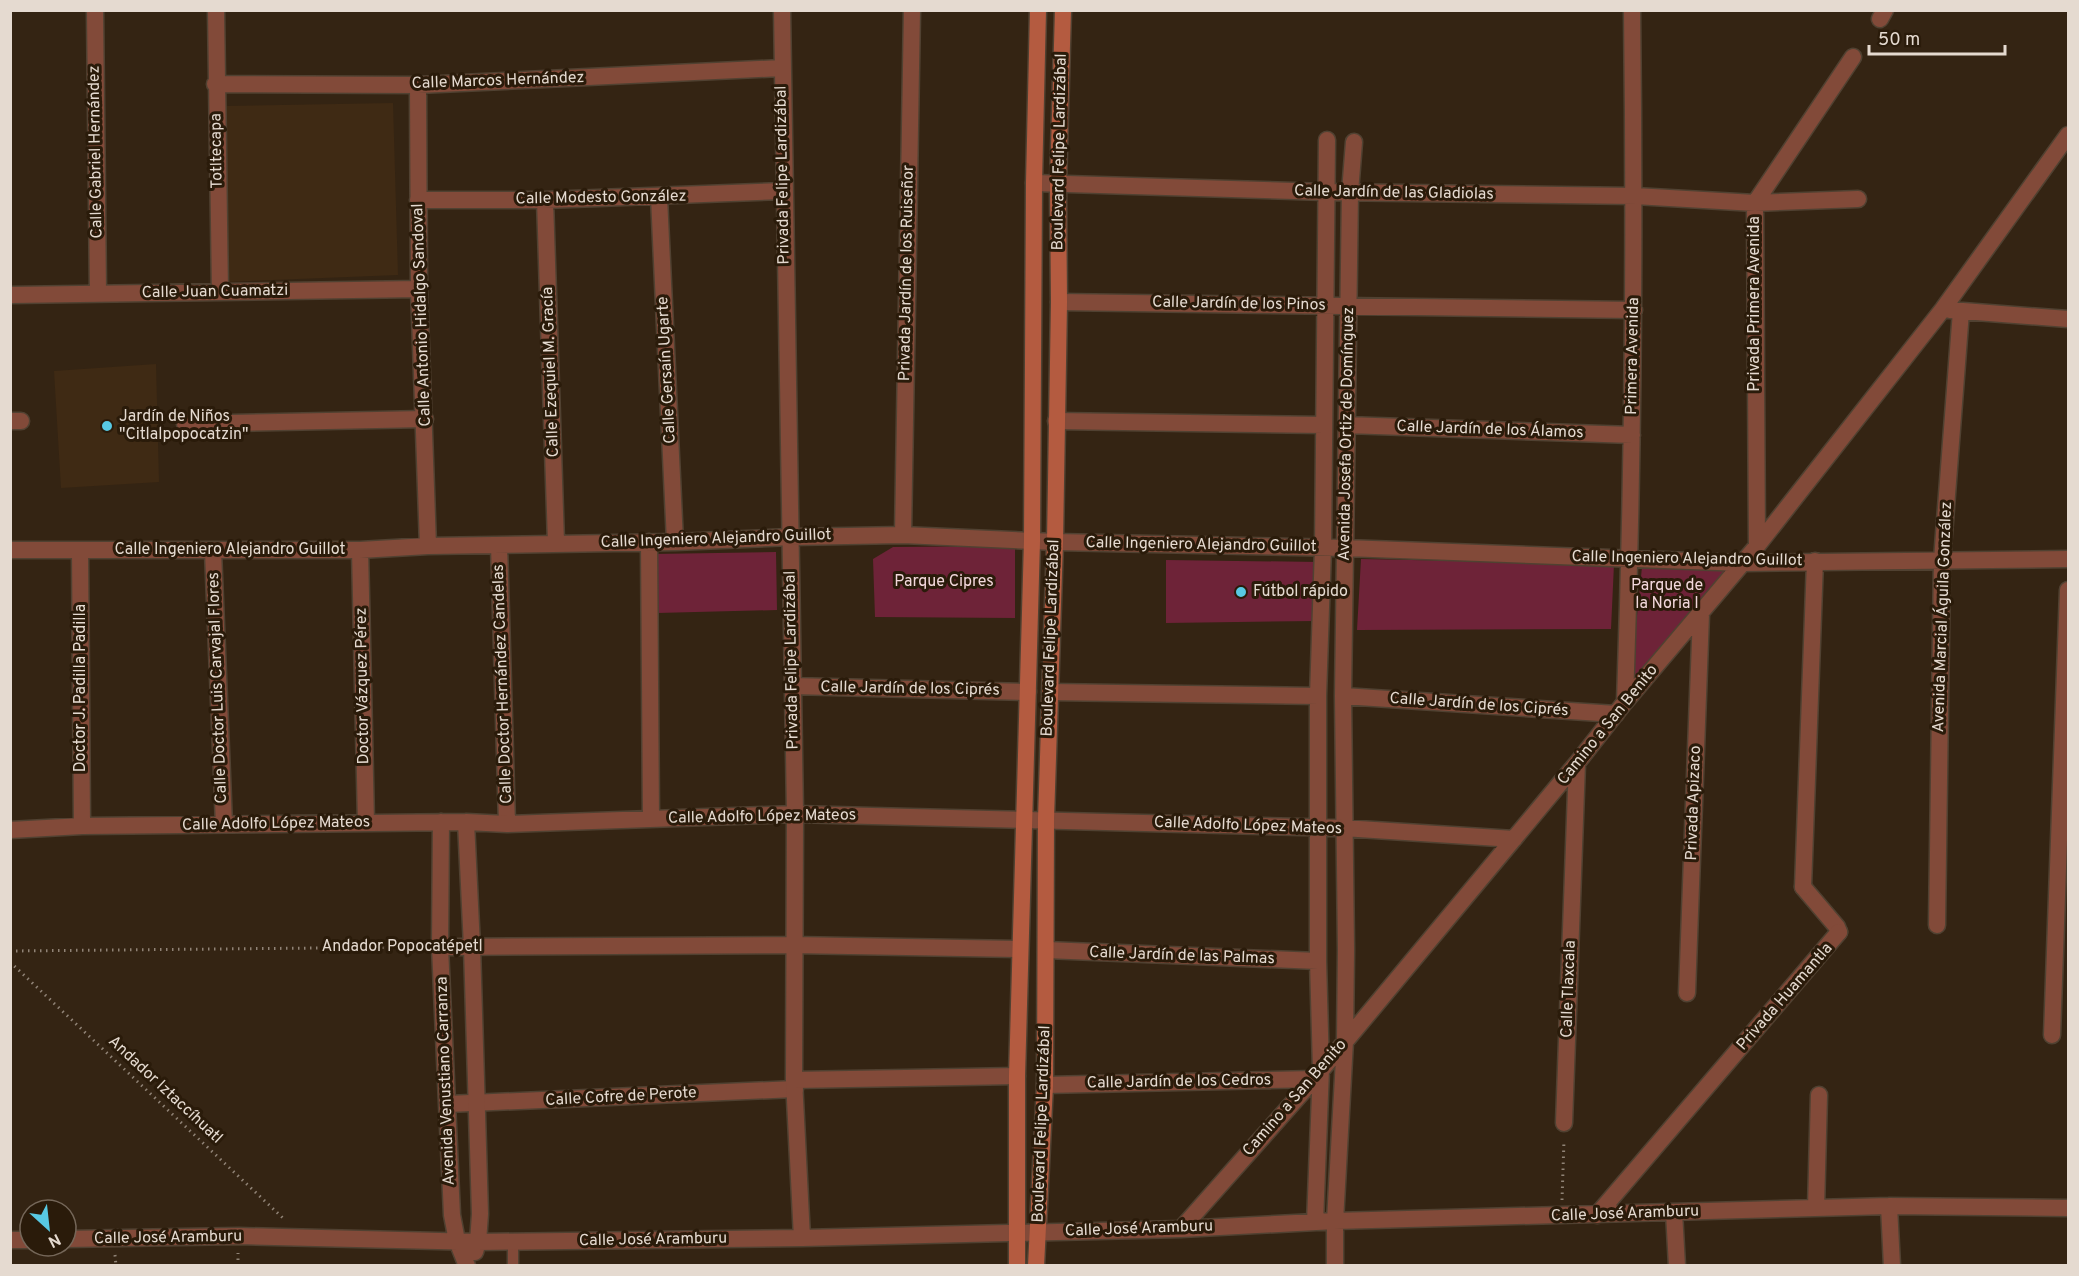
<svg xmlns="http://www.w3.org/2000/svg" width="2079" height="1276" font-family="Overpass,sans-serif">
<rect width="100%" height="100%" fill="#342413"/>
<path fill="#3f2a14" d="M393 103 398 275 226 282V106Z
M156 364 159 482 61 488 54 371Z"/>
<path fill="#6e2338" d="M1015 546V618L875 617 873 559 893 547Z
M776 552 777 610 657 613 654 554Z
M1361 559 1614 564 1611 629 1357 630Z
M1166 560 1318 562 1315 621 1166 623Z
M1642 567 1727 568 1630 684Z"/>
<g fill="none" stroke-linecap="round" stroke-linejoin="round">
<g stroke="#504131" stroke-width="13">
<path id="service" d="M513 1242V1266"/>
</g>
<g stroke="#504131" stroke-width="19">
<path id="pedestrian" d="M1803 887 1837 927 1839 932
M448 1104 795 1089"/>
</g>
<g stroke="#504131" stroke-width="19">
<path id="minor" d="M95 10 98 293
M216 10 220 292
M782 10 795 814 794 1080 802 1238
M1880 19 1885 10
M215 84 418 85 781 68
M418 85 419 289 428 546
M1034 183 1326 192 1635 196 1755 203 1858 199
M659 197 675 542
M418 200H545L783 191
M545 200 556 543
M10 295 419 289
M1059 302 1634 310
M1950 310 2068 319
M10 421H21
M1056 421 1324 425
M185 424 425 419
M1347 425 1632 435
M903 535 912 10
M649 542 651 819
M499 545 507 824
M1757 546 1755 203 1853 57
M10 550H360L428 546 675 542 791 537 903 535 1055 542 1346 548 1744 563 2068 559
M80 550 82 826
M360 550 366 823
M213 551 224 825
M792 686 1028 692
M1050 692 1318 696
M1343 696 1616 714
M1625 702C1633 472 1635 241 1632 10
M441 822 440 947 452 1215 457 1241 467 1266
M466 822 472 947 480 1214 478 1242 475 1252
M10 830 82 826 466 822 507 824 795 814 1343 828 1514 839
M1803 887 1815 561
M1937 925 1942 560 1961 311
M440 947 793 945 1020 949
M1046 950 1318 961
M1687 993 1701 614
M2052 1035 2068 590
M794 1080 1017 1076
M1045 1085 1314 1079
M1564 1123 1577 763
M1889 1206 1892 1266
M1816 1208 1819 1095
M1674 1212 1677 1266
M1597 1215 1839 932
M1315 1222 1321 1069 1318 961V696L1323 548 1327 140
M1181 1229 1314 1079 1577 763 1625 702 1757 546 1943 309 2068 135
M66 1239 239 1236 478 1242 802 1238 1181 1229 1335 1221 1889 1206 2068 1208
M10 1240H30
M1335 1266V1221L1345 1041 1346 950 1343 696 1350 192 1354 142"/>
</g>
<g stroke="#504131" stroke-width="19">
<path id="secondary" d="M1017 1266V1076L1032 541 1034 183 1038 10
M1036 1266 1045 1085 1046 819 1055 542 1059 302 1058 184 1063 10"/>
</g>
<path stroke="#908376" stroke-width="3" stroke-dasharray="1.5 4.5" stroke-linecap="butt" d="M10 951 423 947
M10 962 284 1219
M1562 1200 1564 1140
M115 1255 116 1266
M238 1266V1253"/>
<use href="#service" stroke="#824a39" stroke-width="10"/>
<use href="#pedestrian" stroke="#824a39" stroke-width="16"/>
<use href="#minor" stroke="#824a39" stroke-width="16"/>
<use href="#secondary" stroke="#b45b40" stroke-width="16"/>
</g>
<g fill="#58c9e3" stroke="#2a1b0a" stroke-width="2">
<circle cx="107" cy="426" r="6"/>
<circle cx="1241" cy="592" r="6"/>
</g>
<g text-anchor="middle" dominant-baseline="central" stroke-width="6" stroke-linejoin="round" paint-order="stroke">
<g font-size="16" fill="#e5dad0" stroke="#2a1b0a">
<text transform="translate(498 81) rotate(-2)">Calle Marcos Hernández</text>
<text transform="translate(217 151) rotate(-91)">Totltecapa</text>
<text transform="translate(96 152) rotate(-91)">Calle Gabriel Hernández</text>
<text transform="translate(1060 152) rotate(-89)">Boulevard Felipe Lardizábal</text>
<text transform="translate(783 175) rotate(-91)">Privada Felipe Lardizábal</text>
<text transform="translate(1394 193) rotate(1)">Calle Jardín de las Gladiolas</text>
<text transform="translate(601 198) rotate(-1)">Calle Modesto González</text>
<text transform="translate(907 273) rotate(-89)">Privada Jardín de los Ruiseñor</text>
<text transform="translate(215 292) rotate(-1)">Calle Juan Cuamatzi</text>
<text transform="translate(1239 304) rotate(1)">Calle Jardín de los Pinos</text>
<text transform="translate(1755 304) rotate(-90)">Privada Primera Avenida</text>
<text transform="translate(422 315) rotate(-92)">Calle Antonio Hidalgo Sandoval</text>
<text transform="translate(1633 356) rotate(-89)">Primera Avenida</text>
<text transform="translate(667 370) rotate(-93)">Calle Gersaín Ugarte</text>
<text transform="translate(551 372) rotate(-92)">Calle Ezequiel M. Gracía</text>
<text transform="translate(1490 430) rotate(2)">Calle Jardín de los Álamos</text>
<text transform="translate(1347 434) rotate(-89)">Avenida Josefa Ortiz de Domínguez</text>
<text transform="translate(716 539) rotate(-2)">Calle Ingeniero Alejandro Guillot</text>
<text transform="translate(1201 545) rotate(1)">Calle Ingeniero Alejandro Guillot</text>
<text x="230" y="550">Calle Ingeniero Alejandro Guillot</text>
<text transform="translate(1687 559) rotate(1)">Calle Ingeniero Alejandro Guillot</text>
<text transform="translate(1943 617) rotate(-88)">Avenida Marcial Águila González</text>
<text transform="translate(1051 638) rotate(-88)">Boulevard Felipe Lardizábal</text>
<text transform="translate(792 660) rotate(-91)">Privada Felipe Lardizábal</text>
<text transform="translate(503 684) rotate(-92)">Calle Doctor Hernández Candelas</text>
<text transform="translate(363 686) rotate(-91)">Doctor Vázquez Pérez</text>
<text transform="translate(81 688) rotate(-90)">Doctor J. Padilla Padilla</text>
<text transform="translate(218 688) rotate(-92)">Calle Doctor Luis Carvajal Flores</text>
<text transform="translate(910 689) rotate(1)">Calle Jardín de los Ciprés</text>
<text transform="translate(1479 705) rotate(4)">Calle Jardín de los Ciprés</text>
<text transform="translate(1608 725) rotate(-51)">Camino a San Benito</text>
<text transform="translate(1694 803) rotate(-88)">Privada Apizaco</text>
<text transform="translate(762 817) rotate(-1)">Calle Adolfo López Mateos</text>
<text transform="translate(276 824) rotate(-1)">Calle Adolfo López Mateos</text>
<text transform="translate(1248 826) rotate(2)">Calle Adolfo López Mateos</text>
<text x="402" y="947">Andador Popocatépetl</text>
<text transform="translate(1182 956) rotate(2)">Calle Jardín de las Palmas</text>
<text transform="translate(1569 989) rotate(-88)">Calle Tlaxcala</text>
<text transform="translate(1785 997) rotate(-49)">Privada Huamantla</text>
<text transform="translate(446 1081) rotate(-92)">Avenida Venustiano Carranza</text>
<text transform="translate(1179 1082) rotate(-1)">Calle Jardín de los Cedros</text>
<text transform="translate(165 1090) rotate(43)">Andador Iztaccíhuatl</text>
<text transform="translate(621 1097) rotate(-3)">Calle Cofre de Perote</text>
<text transform="translate(1295 1098) rotate(-49)">Camino a San Benito</text>
<text transform="translate(1042 1124) rotate(-88)">Boulevard Felipe Lardizábal</text>
<text transform="translate(1625 1214) rotate(-2)">Calle José Aramburu</text>
<text transform="translate(1139 1229) rotate(-2)">Calle José Aramburu</text>
<text transform="translate(168 1238) rotate(-1)">Calle José Aramburu</text>
<text transform="translate(653 1240) rotate(-1)">Calle José Aramburu</text>
</g>
<g font-size="16" fill="#e5dad0" stroke="#2a1b0a" text-anchor="start">
<text x="119" y="417">Jardín de Niños<tspan x="119" dy="18">"Citlalpopocatzin"</tspan></text>
<text x="1253" y="592">Fútbol rápido</text>
</g>
<g font-size="16" fill="#f3d8dc" stroke="#2a1b0a">
<text x="944" y="582">Parque Cipres</text>
<text x="1667" y="586">Parque de<tspan x="1667" dy="18">la Noria I</tspan></text>
</g>
</g>
<rect width="2079" height="1276" fill="none" stroke="#e5dad0" stroke-width="24"/>
<g transform="translate(48 1228) rotate(153)"><circle r="28" fill="#2a1b0a" stroke="#756759" stroke-width="1.5"/>
<path d="M0-4.5L10 22L0 15L-10 22Z" fill="#58c9e3"/>
<text y="-9" font-size="16" font-weight="bold" text-anchor="middle" fill="#e5dad0">N</text>
</g>
<path d="M1869 45v9h136v-9" fill="none" stroke="#e5dad0" stroke-width="3"/>
<text x="1878" y="45" font-size="18" fill="#e5dad0" stroke="#2a1b0a" stroke-width="4.5" paint-order="stroke">50 m</text>
</svg>
